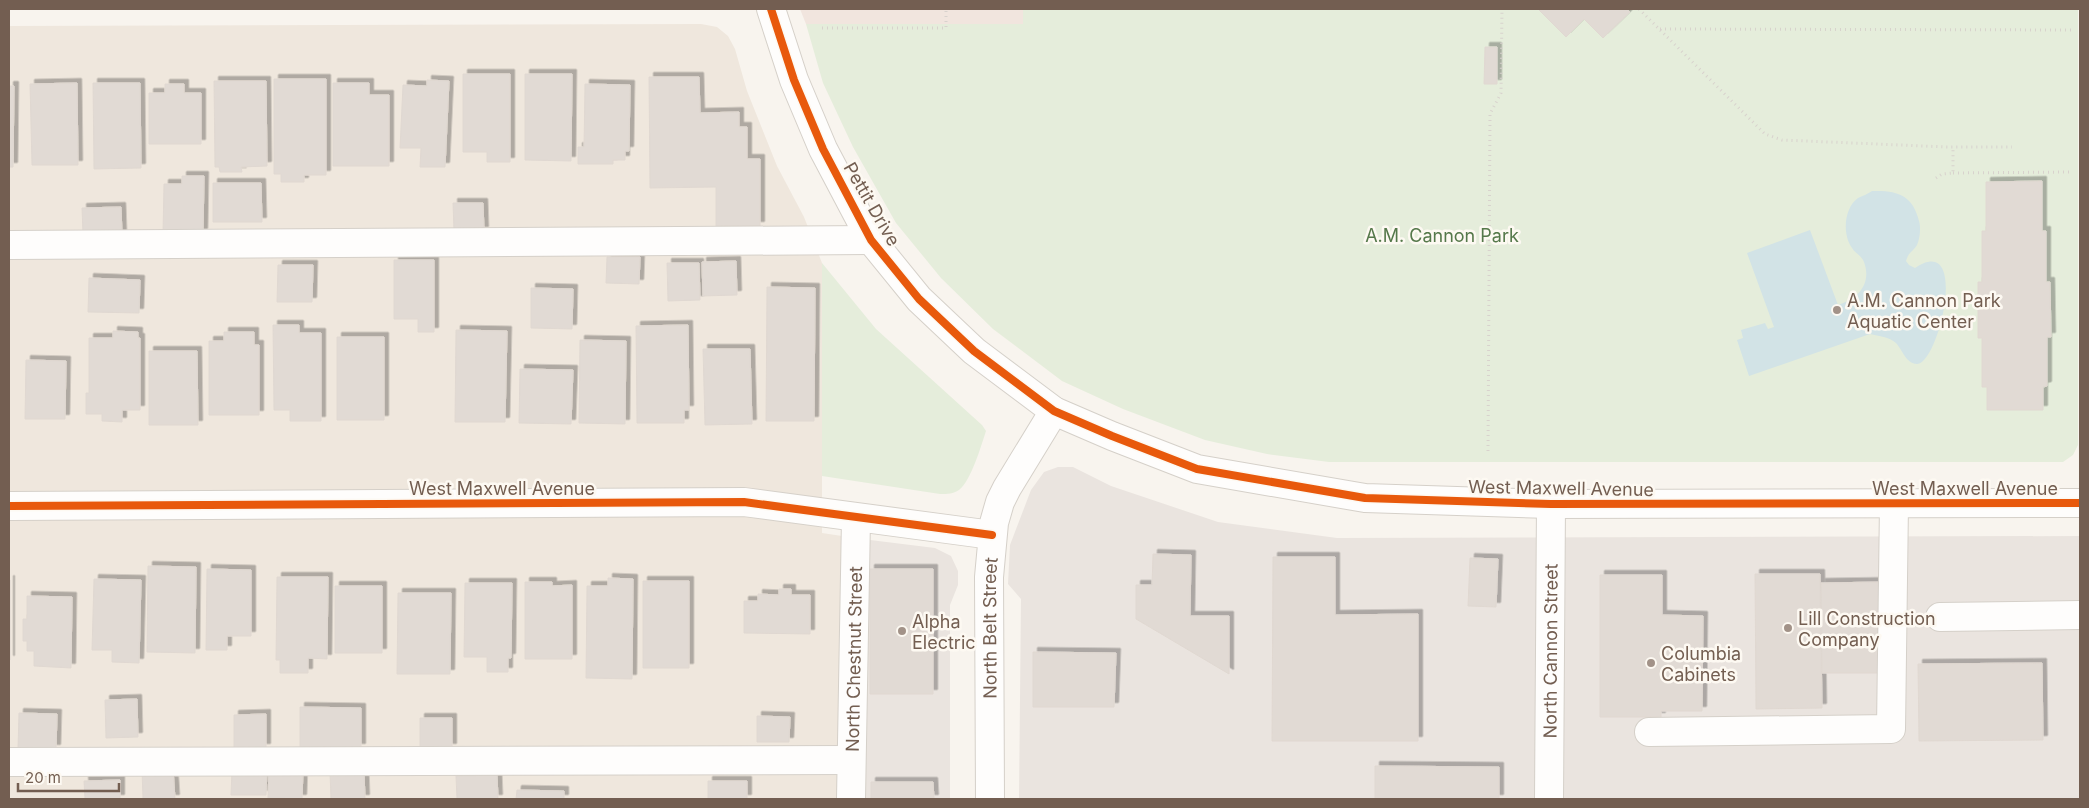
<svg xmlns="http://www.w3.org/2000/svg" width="2089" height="808" font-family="Inter,sans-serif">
<defs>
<filter id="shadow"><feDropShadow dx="4.5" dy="-4.5" stdDeviation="0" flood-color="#0004"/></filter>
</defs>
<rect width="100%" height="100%" fill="#f8f4ee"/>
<path fill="#efe7dd" d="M701 24 717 27 728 36 735 49 747 91 777 166 804 217 822 263V533L862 539 859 799H9V26Z"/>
<path fill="#f1e5de" d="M800 9H1023V24H806Z"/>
<path fill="#eae4df" d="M1058 467H1073L1111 486 1218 522 1337 538 2080 536V799H1019L1021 599 1008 584 1010 545 1031 490 1044 472Z
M862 539 935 548 951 556 958 571V585L950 605V799H859Z"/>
<path fill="#e5eddb" d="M1023 9H2078V445L2073 455 2063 462H1329L1267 454 1205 440 1123 409 1062 381 993 329 941 278 896 223 853 147 823 83 806 24H1023Z
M822 263 876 329 982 425 986 431C981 446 971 481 959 490 953 494 948 494 940 494L822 476Z"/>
<path fill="#d2e3e6" d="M1872 191C1897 190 1913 195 1919 221 1921 227 1920 239 1917 245 1913 252 1909 251 1906 261L1909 265 1915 268C1970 231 1939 364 1917 364 1906 364 1902 349 1896 343 1889 337 1879 336 1870 334L1749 376 1737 340 1743 338 1741 330 1765 323 1768 329 1774 327 1747 253 1810 230 1838 305C1858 299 1872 284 1864 262 1862 256 1855 253 1852 248 1842 234 1844 208 1858 198 1862 196 1868 194 1872 191Z"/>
<path fill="#e1dad4" stroke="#e0d8d1" filter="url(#shadow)" d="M1540 9H1627L1630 12 1603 38 1584 19 1566 37 1539 10Z
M1485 47H1497V84H1484Z
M463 74H510V162H487V152H463Z
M525 74H572L571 161 525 160Z
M649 77H699L700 113 739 112V127H747V159H760V226H716V187L650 188Z
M274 79H326V175H304V182H281V174H274Z
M427 80 449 81 445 167H420L421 148H400L403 85 427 86Z
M214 81H266L267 166 241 167 242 172H220L219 167H215Z
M77 83 78 165H32L30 84Z
M93 83H140L141 168 94 169Z
M333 83H369V95H389V166H333Z
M165 84H184V93H201V144H149V93H165Z
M585 84 630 85 629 151H625V160H613V164H578V147H584Z
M9 86H14L13 167H9Z
M182 176H204L203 233H163L164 184H182Z
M2042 181V231H2046V282H2050L2051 337H2047V386L2043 387V410H1987V387H1982V338H1978V282H1982V231H1986V182Z
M213 183H261L262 222H213Z
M453 203H483L484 231H454Z
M121 207 122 235H83L82 208Z
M607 257H640L639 284 606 283Z
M394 260H434V332H418V319H394Z
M736 261 737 295 703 296 702 262Z
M667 263H699L700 300 668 301Z
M278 265H313L312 302H277Z
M89 278 140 280 139 313 88 312Z
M767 287 815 288 814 421H766Z
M531 288 573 289 572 329 531 328Z
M273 325H299V333H321V421H290V410H274Z
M688 325 689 410H684V423H637L636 326Z
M456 330 507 331 505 422H455Z
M113 331 138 332V338H140V410H122V422L102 421V414H86V393H89V338H113Z
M224 332H254V345H259V415H209V341H224Z
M337 337H384V420H337Z
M580 340 626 341 625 424 579 423Z
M703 349H750L752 424 705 425Z
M149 351H197L198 425H149Z
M26 360 66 361 65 419H25Z
M520 369 573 370 571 424 519 423Z
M1153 554 1191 555 1190 616H1229V674L1136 619V585H1152Z
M1273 557H1335V615L1418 614V741H1272Z
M1470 558 1498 559 1496 607 1468 606Z
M148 566 196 567 195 653 147 652Z
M207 569 251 570V636H227V650H206Z
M870 569H933V694H870Z
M1755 574H1820L1822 708 1756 709Z
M1600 575H1662V615L1703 616 1702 711H1661V717H1600Z
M277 577H328L327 659 308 658V673H280V660H276Z
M608 578 633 579 632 679 586 678 587 586H608Z
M94 579 141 580 139 663 112 662V650H92Z
M9 580H10V660H9Z
M643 581H689V668H643Z
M525 582H552V586L572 585V659H525Z
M1883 582 1885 673H1822L1821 583Z
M465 583H512L511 658H508V672H487V657H464Z
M335 586H382V653H335Z
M779 589H791V595H810V634L744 633V601H758V594L779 595Z
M398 593H451L450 674H397Z
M27 596 72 597 71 668 34 666V651H27V641H23V619H27Z
M1033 652 1116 653 1114 707H1033Z
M2042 663 2043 740 1919 741 1918 664Z
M137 699 138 737 106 738 105 700Z
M300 707 361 708V748L300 747Z
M19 713 57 714 56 749 18 748Z
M266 714V748H234V715Z
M757 716 790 717 789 742H757Z
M420 718H452V748L420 747Z
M1375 766 1499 767V799H1375Z
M173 769 175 799H143L142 770Z
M232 769 267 770 266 795H231Z
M269 769 303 770 302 799 268 798Z
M364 772 365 799H331L330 773Z
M497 775 498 799H457L456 776Z
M120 780V799H85L84 781Z
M708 781H747V799H708Z
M871 782H933L934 799H871Z
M517 790 564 791V799H516Z"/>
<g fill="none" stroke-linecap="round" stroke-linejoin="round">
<g stroke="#d5d0c9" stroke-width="30">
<g id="minor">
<path d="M771 9 794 80 823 149 871 240 919 299 974 351 1054 411 1112 436 1197 469 1365 498 1551 504 2080 503"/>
<path d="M9 245 871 240"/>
<path d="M9 506 744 502 992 535"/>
<path d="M1940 617 2080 615"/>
<path d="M1649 732 1891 729 1894 504"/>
<path d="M9 762 851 760"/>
<path id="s1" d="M851 799 856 518"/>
<path id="s2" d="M990 799 989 577 994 523 1000 502 1007 488 1054 411"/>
<path id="s3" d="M1549 799 1551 504"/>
</g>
</g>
<path stroke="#d8d2cd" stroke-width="3" stroke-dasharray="1 4" stroke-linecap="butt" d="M1639 9 1765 134 1782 140 1947 147H2012
M822 28H946V9
M1660 29 2073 30
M1953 173 2072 172
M1936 178 1942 174 1953 173V147
M1488 451 1490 114 1501 93 1502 9"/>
<use href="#minor" stroke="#fefdfc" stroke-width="28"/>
<g stroke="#fdf9f2" stroke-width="11">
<path id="cycleway" d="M771 9 794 80 823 149 871 240 919 299 974 351 1054 411 1112 436 1197 469 1365 498 1551 504 2080 503
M9 506 744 502 992 535"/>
</g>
<use href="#cycleway" stroke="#e8590c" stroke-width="8"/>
</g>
<g fill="#a29288" stroke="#fdf9f2" stroke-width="2">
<circle cx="1837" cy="310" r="5"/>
<circle cx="1788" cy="628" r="5"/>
<circle cx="902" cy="631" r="5"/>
<circle cx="1651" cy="663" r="5"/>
</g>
<g text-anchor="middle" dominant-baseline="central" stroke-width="5" stroke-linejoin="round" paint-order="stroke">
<g font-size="18" fill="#735e51" stroke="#fdf9f2">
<text transform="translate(872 204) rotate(60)">Pettit Drive</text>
<text x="502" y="488">West Maxwell Avenue</text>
<text transform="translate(1561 488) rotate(1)">West Maxwell Avenue</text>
<text x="1965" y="488">West Maxwell Avenue</text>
<text stroke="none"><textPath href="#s2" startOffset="171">North Belt Street</textPath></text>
<text stroke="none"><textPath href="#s3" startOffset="148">North Cannon Street</textPath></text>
<text stroke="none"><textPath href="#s1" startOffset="140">North Chestnut Street</textPath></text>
</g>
<g font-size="18" fill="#55784a" stroke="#fdf9f2">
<text x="1442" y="235">A.M. Cannon Park</text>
</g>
<g font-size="18" fill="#735e51" stroke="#fdf9f2" text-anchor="start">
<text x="1847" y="300">A.M. Cannon Park<tspan x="1847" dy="21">Aquatic Center</tspan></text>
<text x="1798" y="618">Lill Construction<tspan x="1798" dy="21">Company</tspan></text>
<text x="912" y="621">Alpha<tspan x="912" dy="21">Electric</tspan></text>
<text x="1661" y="653">Columbia<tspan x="1661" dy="21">Cabinets</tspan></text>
</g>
</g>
<rect width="2089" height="808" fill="none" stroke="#735e51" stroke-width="20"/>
<path d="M18 783v8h101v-8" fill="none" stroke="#735e51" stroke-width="2.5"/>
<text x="25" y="783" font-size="15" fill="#735e51" stroke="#fdf9f2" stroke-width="4" paint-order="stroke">20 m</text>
</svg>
